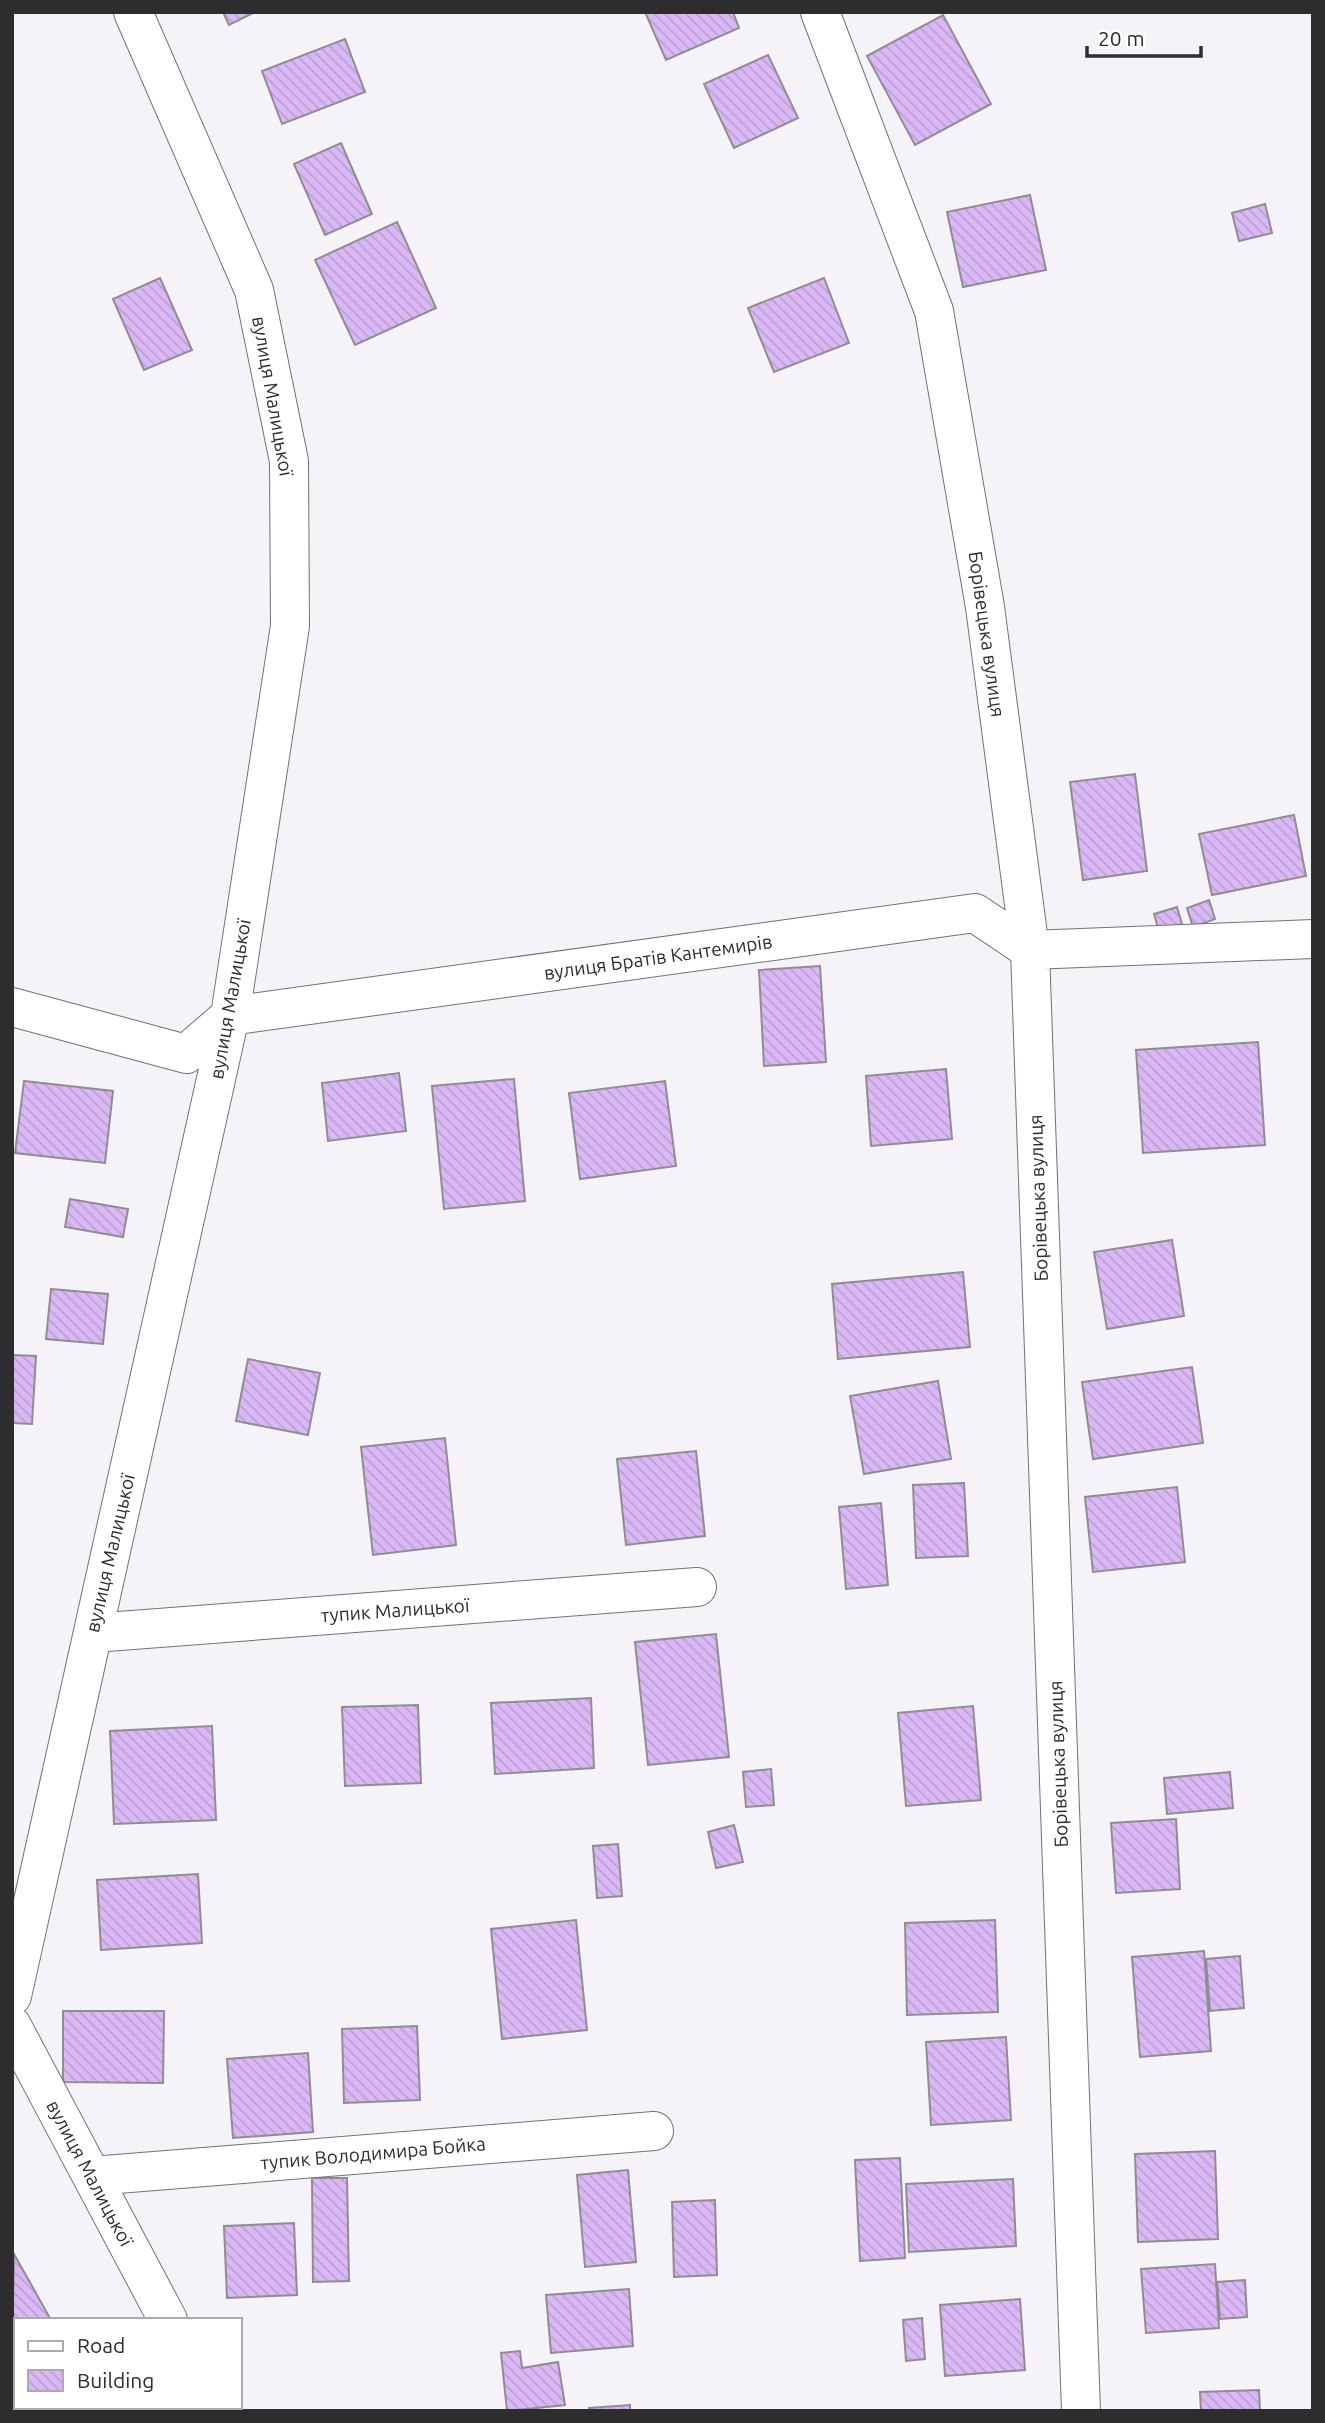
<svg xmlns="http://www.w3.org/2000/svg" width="1325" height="2423" font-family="Ubuntu,sans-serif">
<defs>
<pattern id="building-back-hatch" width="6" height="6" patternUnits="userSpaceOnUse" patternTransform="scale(1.75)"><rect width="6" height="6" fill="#dab8f5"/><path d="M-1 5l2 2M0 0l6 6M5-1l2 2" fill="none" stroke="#bb9ed2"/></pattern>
</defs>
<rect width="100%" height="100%" fill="#f5f2f8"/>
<path fill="url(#building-back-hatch)" stroke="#908d92" stroke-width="2" d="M223 12H255L229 25Z
M645 12H733L739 28 666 60Z
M943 15 991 104 915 145 867 56Z
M345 39 365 92 282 124 262 71Z
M768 55 798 118 734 148 704 84Z
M341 143 372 214 325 235 294 164Z
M1030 195 1046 270 963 287 947 212Z
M1265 204 1272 233 1239 241 1232 213Z
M397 222 436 308 355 345 315 260Z
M160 278 192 350 144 370 113 299Z
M824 278 849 343 774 372 748 308Z
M1135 774 1147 871 1083 880 1070 782Z
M1294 815 1306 876 1212 895 1199 834Z
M1209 900 1215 919 1193 927 1187 908Z
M1177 907 1182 924 1159 931 1154 914Z
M820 966 826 1062 764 1066 759 970Z
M1258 1042 1265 1145 1143 1153 1136 1050Z
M946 1069 952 1139 871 1146 866 1076Z
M399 1073 406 1131 328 1141 322 1083Z
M514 1079 525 1201 444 1209 432 1086Z
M24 1081 113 1091 105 1163 15 1153Z
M665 1081 676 1166 580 1179 569 1093Z
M70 1199 128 1209 123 1237 65 1227Z
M1172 1240 1184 1316 1107 1329 1094 1252Z
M963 1272 970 1347 838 1359 832 1284Z
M51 1289 108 1294 103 1344 46 1339Z
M12 1355 36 1356 32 1424 12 1423Z
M248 1359 320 1373 308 1435 236 1421Z
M1192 1367 1203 1443 1093 1459 1082 1382Z
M938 1381 951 1459 864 1474 850 1396Z
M445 1438 456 1545 373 1555 361 1447Z
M696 1451 705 1536 626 1545 617 1459Z
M964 1483 968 1556 916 1558 913 1485Z
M1177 1487 1185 1562 1093 1572 1085 1497Z
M881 1503 888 1585 846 1589 839 1507Z
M716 1634 729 1757 648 1765 635 1642Z
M591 1698 594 1768 495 1774 491 1703Z
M418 1705 421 1783 345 1786 342 1707Z
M973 1706 981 1800 906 1806 898 1713Z
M212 1726 216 1820 114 1824 110 1731Z
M771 1769 774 1805 746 1807 743 1772Z
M1230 1772 1233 1808 1167 1814 1164 1778Z
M1176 1819 1180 1889 1116 1893 1111 1823Z
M734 1825 743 1862 716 1868 708 1832Z
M618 1844 622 1896 597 1898 593 1846Z
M198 1874 202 1943 101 1950 97 1880Z
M576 1920 587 2030 502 2039 491 1929Z
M995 1920 998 2012 907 2015 905 1923Z
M1204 1951 1211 2051 1140 2057 1132 1957Z
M1240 1956 1244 2008 1210 2011 1206 1959Z
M63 2011H164L163 2083 63 2082Z
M417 2026 420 2100 344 2103 342 2029Z
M1006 2037 1011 2120 931 2125 926 2042Z
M308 2053 313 2132 233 2138 227 2059Z
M1215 2151 1218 2239 1138 2242 1135 2154Z
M900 2158 905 2258 860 2261 855 2160Z
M628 2170 636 2262 585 2267 577 2175Z
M312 2178H347L349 2281 313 2282Z
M1013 2179 1016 2246 909 2252 906 2184Z
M715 2200 717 2275 674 2277 672 2202Z
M294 2223 297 2295 227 2298 224 2226Z
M14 2254 51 2320H16V2351L12 2353Z
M1215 2264 1219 2328 1146 2333 1141 2269Z
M1245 2280 1247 2317 1220 2319 1217 2282Z
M629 2289 633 2346 551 2353 546 2295Z
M1020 2299 1025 2370 945 2376 940 2305Z
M922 2318 925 2359 906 2361 903 2320Z
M520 2351 522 2368 558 2362 565 2405 507 2411 501 2353Z
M1259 2390 1260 2411H1201L1200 2392Z
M630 2405V2411H589V2408Z
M50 2407H141L143 2411H52Z"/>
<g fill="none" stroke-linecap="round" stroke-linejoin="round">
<g stroke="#747176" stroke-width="40">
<path id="minor" d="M820 12 934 311 985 607 1030 950 1081 2411
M12 1007 186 1054 230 1016 975 913 1030 950 1313 939
M93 1633 697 1587
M12 1996 230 1016 290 626 289 461 254 290 133 12
M12 2026 168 2320
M92 2176 654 2131
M215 2407 217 2411"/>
</g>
<use href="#minor" stroke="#fff" stroke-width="38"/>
</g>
<g text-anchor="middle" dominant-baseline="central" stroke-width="5" stroke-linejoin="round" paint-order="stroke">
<g font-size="19" fill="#2d2c2e" stroke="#fff">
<text transform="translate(273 396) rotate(80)">вулиця Малицької</text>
<text transform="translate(987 634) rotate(82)">Борівецька вулиця</text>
<text transform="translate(658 957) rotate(-8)">вулиця Братів Кантемирів</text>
<text transform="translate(230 999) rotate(-80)">вулиця Малицької</text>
<text transform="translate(1038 1198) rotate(-92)">Борівецька вулиця</text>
<text transform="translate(110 1553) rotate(-77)">вулиця Малицької</text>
<text transform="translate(395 1610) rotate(-4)">тупик Малицької</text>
<text transform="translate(1058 1764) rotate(-92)">Борівецька вулиця</text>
<text transform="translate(373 2153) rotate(-5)">тупик Володимира Бойка</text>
<text transform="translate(90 2173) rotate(62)">вулиця Малицької</text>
</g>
</g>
<rect width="1325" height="2423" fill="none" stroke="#2d2c2e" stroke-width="28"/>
<rect x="14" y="2318" width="228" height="91" fill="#ffffff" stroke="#ababab" stroke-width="2"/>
<rect x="28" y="2341" width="35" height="10" fill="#ffffff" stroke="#ababab" stroke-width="2"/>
<text x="77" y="2353" font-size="21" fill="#2d2c2e">Road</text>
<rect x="28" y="2370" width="35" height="21" fill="url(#building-back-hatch)" stroke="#ababab" stroke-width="2"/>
<text x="77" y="2388" font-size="21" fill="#2d2c2e">Building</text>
<path d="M1087 46v10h114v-10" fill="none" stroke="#2d2c2e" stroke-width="3.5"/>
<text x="1098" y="46" font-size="21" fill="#2d2c2e" stroke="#ffffff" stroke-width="5" paint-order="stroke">20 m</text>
</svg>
